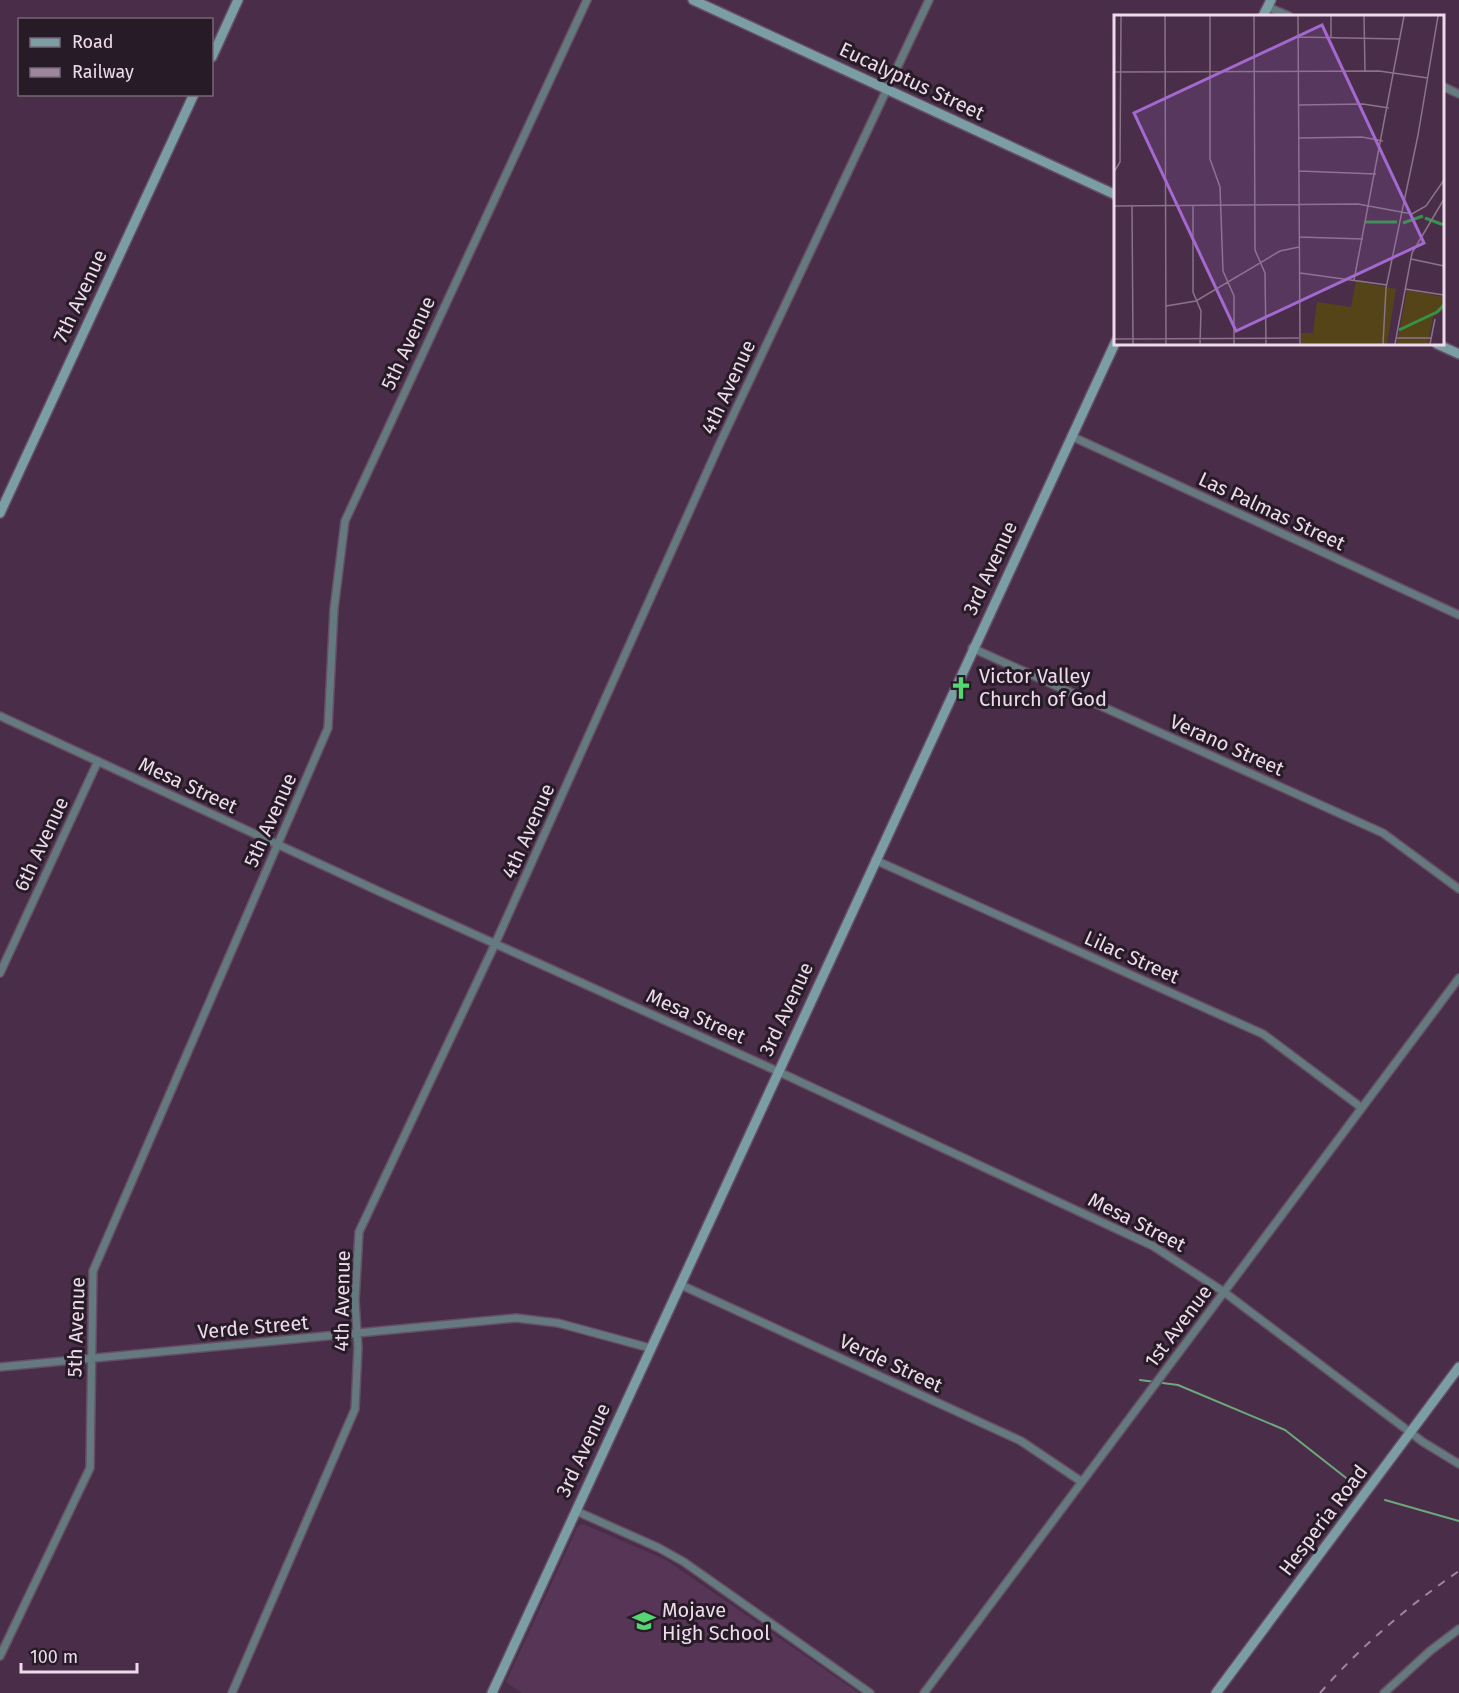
<svg xmlns="http://www.w3.org/2000/svg" width="1459" height="1693" font-family="'Fira Sans',sans-serif">
<rect width="100%" height="100%" fill="#4a2e49"/>
<path fill="#563556" d="M583 1524 666 1560 859 1693H522L506 1682 578 1526Z"/>
<g fill="none" stroke-linecap="round" stroke-linejoin="round">
<path stroke="#6ca97a" stroke-width="2" d="M1140 1380 1178 1385 1285 1430 1350 1481
M1385 1500 1459 1521"/>
<g stroke="#674d66" stroke-width="10">
<path id="street" d="M1268 7 1289 16
M1442 86 1459 94
M1071 436 1459 615
M972 648 1383 833 1459 889
M0 716 387 895 777 1071 1153 1246 1224 1292 1423 1442 1459 1464
M875 860 1263 1034 1362 1108
M0 973 98 761
M681 1285 1021 1441 1082 1482
M0 1367 516 1318 558 1323 650 1348
M576 1511 659 1548 684 1562 870 1693
M0 1656 90 1468 93 1271 328 728 334 609 345 521 587 0
M232 1693 355 1409 358 1347 355 1301 359 1232 495 944 720 443 929 0
M924 1693 1459 978
M1384 1693 1430 1651 1459 1629"/>
</g>
<g stroke="#674d66" stroke-width="12">
<path id="secondary" d="M693 0 1116 195
M1263 16 1271 0
M212 57 238 0
M1437 344 1459 354
M0 513 194 94
M492 1693 1116 341
M1216 1693 1459 1367"/>
</g>
<use href="#street" stroke="#647a7e" stroke-width="7"/>
<use href="#secondary" stroke="#7a9ea4" stroke-width="9"/>
<path stroke="#9e879d" stroke-width="2" stroke-dasharray="8 8" stroke-linecap="butt" d="M1320 1693C1361 1646 1408 1606 1459 1571"/>
</g>
<defs>
<g id="church-bare" transform="scale(1.8)"><path d="M-1.2-6h2.4v3.5h3.3v2.4h-3.3V6h-2.4V-.1h-3.3v-2.4h3.3Z" fill="#56d671" stroke="#281b28" stroke-width="2.5" paint-order="stroke"/></g>
<g id="school-bare" transform="scale(1.8)"><path d="M0-5L7-2L0 1L-7-2ZM-4 1L0 2.5L4 1V4Q0 6-4 4Z" fill="#56d671" stroke="#281b28" stroke-width="2.5" paint-order="stroke"/></g>
</defs>
<g fill-rule="evenodd">
<use href="#church-bare" x="961" y="688"/>
<use href="#school-bare" x="644" y="1621"/>
</g>
<g text-anchor="middle" dominant-baseline="central" stroke-width="6" stroke-linejoin="round" paint-order="stroke">
<g font-size="20" fill="#eddbec" stroke="#281b28">
<text transform="translate(912 81) rotate(25)">Eucalyptus Street</text>
<text transform="translate(80 296) rotate(-65)">7th Avenue</text>
<text transform="translate(408 343) rotate(-65)">5th Avenue</text>
<text transform="translate(728 387) rotate(-65)">4th Avenue</text>
<text transform="translate(1272 511) rotate(25)">Las Palmas Street</text>
<text transform="translate(990 568) rotate(-65)">3rd Avenue</text>
<text transform="translate(1227 745) rotate(24)">Verano Street</text>
<text transform="translate(188 785) rotate(25)">Mesa Street</text>
<text transform="translate(270 820) rotate(-66)">5th Avenue</text>
<text transform="translate(528 831) rotate(-66)">4th Avenue</text>
<text transform="translate(41 844) rotate(-65)">6th Avenue</text>
<text transform="translate(1132 957) rotate(24)">Lilac Street</text>
<text transform="translate(786 1009) rotate(-65)">3rd Avenue</text>
<text transform="translate(696 1016) rotate(24)">Mesa Street</text>
<text transform="translate(1137 1222) rotate(27)">Mesa Street</text>
<text transform="translate(342 1301) rotate(-89)">4th Avenue</text>
<text transform="translate(1178 1326) rotate(-53)">1st Avenue</text>
<text transform="translate(76 1327) rotate(-88)">5th Avenue</text>
<text transform="translate(253 1327) rotate(-5)">Verde Street</text>
<text transform="translate(891 1363) rotate(25)">Verde Street</text>
<text transform="translate(583 1450) rotate(-65)">3rd Avenue</text>
<text transform="translate(1323 1520) rotate(-53)">Hesperia Road</text>
</g>
<g font-size="20" fill="#eddbec" stroke="#281b28" text-anchor="start">
<text x="979" y="676">Victor Valley<tspan x="979" dy="23">Church of God</tspan></text>
<text x="662" y="1610">Mojave<tspan x="662" dy="23">High School</tspan></text>
</g>
</g>
<g transform="translate(1114 15)">
<rect width="330" height="330" fill="#4a2e49"/>
<path d="M242 266 282 274 273 329H187V318H199L203 287 237 292ZM293 275 330 282V295L319 302 314 329H283Z" fill="#554418"/>
<path fill="none" stroke="#349349" stroke-width="3" d="M311 203 330 210M251 207H283M289 208 309 201M285 315 323 297 330 290"/>
<path fill="none" stroke="#8b738a" stroke-width="1.5" d="M51 1 52 329M96 1V144L106 172 109 256 120 281V329M140 1 141 235 151 258 152 329M184 1 186 329M217 1V22M250 1 251 56M184 22 286 24M0 57 265 56 314 63M185 90 249 89 275 93M185 123 248 122 269 126M185 156 262 159M0 157 6 147 7 1M18 190 19 329M79 190V277L87 296 86 329M0 191 244 189 298 199 312 191 330 165M185 222 249 224M297 244 330 251M186 258 273 270M240 265 290 1M291 274 330 280M52 291 82 286 166 236 185 232M283 323H317M0 324 185 323M269 329 272 273 304 120 324 1M281 329 298 238 330 184M316 329 321 304"/>
<path fill="#a369cf" fill-opacity="0.15" stroke="#a369cf" stroke-width="3" d="M208 10 310 228 122 316 20 98Z"/>
<rect width="330" height="330" fill="none" stroke="#eddbec" stroke-width="3"/>
</g>
<rect x="18" y="18" width="195" height="78" fill="#281b28" stroke="#776876" stroke-width="1.5"/>
<rect x="30" y="38" width="30" height="9" fill="#7a9ea4" stroke="#776876" stroke-width="1.5"/>
<text x="72" y="48" font-size="18" fill="#eddbec">Road</text>
<rect x="30" y="68" width="30" height="9" fill="#9e879d" stroke="#776876" stroke-width="1.5"/>
<text x="72" y="78" font-size="18" fill="#eddbec">Railway</text>
<path d="M21 1663v9h116v-9" fill="none" stroke="#eddbec" stroke-width="3"/>
<text x="30" y="1663" font-size="18" fill="#eddbec" stroke="#281b28" stroke-width="4.5" paint-order="stroke">100 m</text>
</svg>
